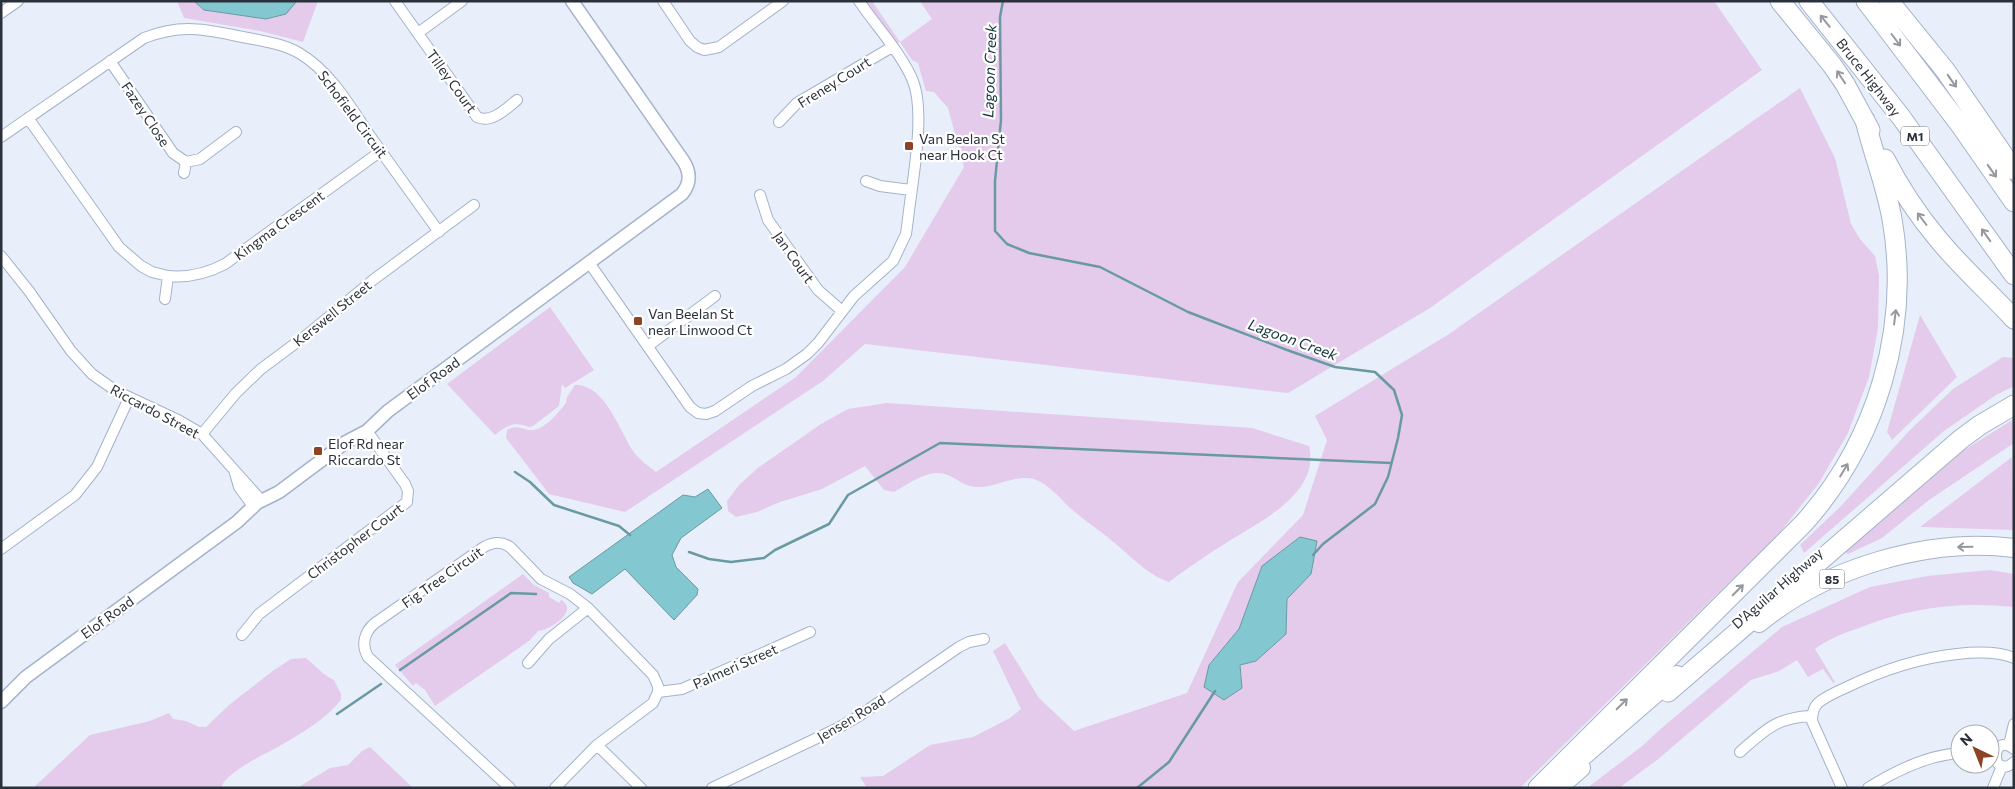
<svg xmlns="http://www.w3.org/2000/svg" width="2015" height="789" font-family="Commissioner,sans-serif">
<rect width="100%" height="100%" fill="#e9effa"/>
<path fill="#e4caeb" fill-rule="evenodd" d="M177 1H318L303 42 260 31 184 18Z
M866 1H872L900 42 932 19 920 1H1714L1762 70 1430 308 1288 393 865 344 823 381 625 512 549 494 506 438 507 430C516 425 519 428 529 430 543 432 558 413 566 403L567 397 575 385C603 383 619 428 631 448 637 458 647 465 656 472L796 377 905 267 964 167 948 108 934 92 926 91 918 63 912 60 900 42 896 44Z
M1800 88 1835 158 1851 224 1860 239 1875 256 1879 276 1878 328 1869 377 1848 433 1819 483 1781 531 1520 788H867L860 777 883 776 930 745 973 737 1010 718 1021 709 993 651 1005 643 1039 698 1074 731 1187 693 1238 582 1303 515 1327 440 1315 416 1449 334ZM1262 566 1311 574 1287 598 1286 634 1256 661 1240 665 1242 677 1209 665 1239 629Z
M550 307 594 370 565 388 562 384 559 406 533 426 529 427C514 421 507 425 495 435L447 384Z
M1920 315 1957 377 1892 440 1887 432Z
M2003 357 2014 358V386L1996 395 1944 431 1804 553 1800 545 1841 506 1909 431 1953 389Z
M887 403 1252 428 1309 446C1321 493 1258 523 1226 543 1206 555 1187 569 1169 582 1146 574 1130 555 1111 540 1098 529 1082 519 1069 507 1059 497 1048 484 1034 479 1015 474 996 488 978 487 966 487 960 481 950 476 931 466 910 483 894 492L884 490 865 466 822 489 780 502 757 512 736 517 728 511 727 501 739 485 759 467 821 424 848 409Z
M2014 419V443L1929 500 1882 538 1848 554 1844 551 1961 452Z
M2012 457 2014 530 1920 527Z
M1990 570 2014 574V607C1959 601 1907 608 1856 629 1841 634 1827 640 1815 649L1835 682 1833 683 1823 669 1808 677 1797 660 1779 671 1751 680 1657 760 1619 788H1587L1641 747 1664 726 1782 627 1870 587 1927 576Z
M523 574 534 585 549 593V597L559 603 561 600C580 611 550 630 538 631L529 641 435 706 425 690 416 683 413 686 395 665Z
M306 658C315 665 324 676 334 680L341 694V700C326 719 303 732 283 744 268 753 226 771 221 788H33L90 735 150 721 169 713 173 719 186 721 199 727H206L229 705 274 670 291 659Z
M370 747 413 788H297L330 768 348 765 362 751Z"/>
<path fill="#83c7d0" stroke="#699aa3" d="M194 1H297L286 14 266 19 204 10Z
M708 489 722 508 681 538 672 555 676 567 698 589 697 595 674 620 625 569 592 594 573 583 569 577 683 495 695 497Z
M1300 537 1317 541 1311 574 1287 599 1286 634 1256 661 1240 665 1242 688 1224 700 1204 687 1209 665 1239 629 1262 566Z"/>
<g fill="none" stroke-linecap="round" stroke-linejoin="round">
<path stroke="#699aa3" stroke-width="2.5" d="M1003 1 1000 17 1001 120 995 181V231L1007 244 1029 253 1100 267 1188 312 1287 350 1335 367 1375 372 1394 390 1402 415 1398 438 1388 477 1375 504 1323 544 1313 555
M515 472 530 482 554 505 619 526 630 535
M689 552 709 559 731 562 764 558 775 550 829 524 848 495 940 443 1391 463
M400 670 511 593 536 594
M337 714 381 684
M1137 788 1169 762 1215 691"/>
<g stroke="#a4b2cb" stroke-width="12">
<path id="minor" d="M395 1 477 117C491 124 506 109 517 100
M663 1 690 41 697 47 704 50 719 47 783 1
M1 13 18 1
M418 33 462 1
M110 61 173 153 186 162 184 173
M28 118 119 247 141 266 152 272 168 276
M779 122 797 103 892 47
M1 137 144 38C178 25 199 28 233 35 255 40 280 42 299 53 331 72 350 106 370 136 393 168 416 200 439 232
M186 162 200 159 236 132
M866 181 880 186 911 190
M760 195 768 220 818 290 842 311
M1 256 29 291 71 351 92 374 116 391 178 420 202 434 261 500
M590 264 690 407 698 413 706 414 715 411 752 386 786 369 807 354 818 343 854 296 893 261 906 234 908 219C912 182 926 114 913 81 902 54 876 26 859 1
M165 299 168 276C189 278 206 274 225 264L381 151
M648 346 715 296
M202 434 236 393 261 369 308 334 373 280 474 205
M235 473 239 487 253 506
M1 549 75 495 97 467 129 398
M242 635 259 614 407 502 408 491 405 484 367 431
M528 663 549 639 588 608
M658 692 682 689 810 632
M597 745 641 788
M2009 745 2014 724
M2014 749C1990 730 1990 782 2014 762
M1740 752C1765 730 1777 717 1812 716
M510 788 368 657C361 645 364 632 375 623L484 547C493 542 501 541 510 547L541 579 570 594 588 608 653 675 658 686V692L653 703 597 745 555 788
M712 788 838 728 859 716 959 647 969 642 984 639
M1842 788 1812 721C1812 714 1813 708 1818 703 1825 697 1836 692 1845 688 1880 671 1918 658 1957 654 1975 652 1997 651 2014 658
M1868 788C1895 771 1928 755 1960 753
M1993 788 2002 766"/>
</g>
<g stroke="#a4b2cb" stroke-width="15">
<path id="tertiary" d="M1 702 26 677 237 522 257 503 279 492 346 442 367 431 388 411 682 194C690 184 691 174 684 162L572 1"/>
</g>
<g stroke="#a4b2cb" stroke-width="20">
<path id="trunk" d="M1759 623C1826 568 1928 537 2014 548
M1566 771 1677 675
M1558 788 1581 768"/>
</g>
<g stroke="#a4b2cb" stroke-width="21">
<path id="motorway" d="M1780 1 1832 65 1845 84 1870 130
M1809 1 1901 117 2014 275
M1866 1 1961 126 2014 202
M1889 1 1945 70 2014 170
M1885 159C1900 188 1917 214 1938 239 1961 267 1989 292 2014 319
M1668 692 1961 439 1980 425 2014 405
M1538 788 1804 523C1877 441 1911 328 1892 219 1886 185 1873 153 1865 120"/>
</g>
<use href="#minor" stroke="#fff" stroke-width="10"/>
<use href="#tertiary" stroke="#fff" stroke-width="12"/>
<use href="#trunk" stroke="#fff" stroke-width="18"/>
<use href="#motorway" stroke="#fff" stroke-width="19"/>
</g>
<defs><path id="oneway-shaft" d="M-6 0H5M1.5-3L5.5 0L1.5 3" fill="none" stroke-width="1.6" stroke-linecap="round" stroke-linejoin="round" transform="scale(1.25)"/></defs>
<g stroke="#95989d">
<use href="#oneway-shaft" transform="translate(1825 21) rotate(-129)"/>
<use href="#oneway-shaft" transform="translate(1896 40) rotate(53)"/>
<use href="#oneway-shaft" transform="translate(1841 77) rotate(-123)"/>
<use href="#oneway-shaft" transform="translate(1952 81) rotate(55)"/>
<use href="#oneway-shaft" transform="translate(1992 171) rotate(55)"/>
<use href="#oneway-shaft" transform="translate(1922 219) rotate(-127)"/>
<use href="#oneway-shaft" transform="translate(1986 235) rotate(-125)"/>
<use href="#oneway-shaft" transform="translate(1895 317) rotate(-83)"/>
<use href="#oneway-shaft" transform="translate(1844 470) rotate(-59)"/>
<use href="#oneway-shaft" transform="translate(1965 547) rotate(179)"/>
<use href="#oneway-shaft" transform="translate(1738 590) rotate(-45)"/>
<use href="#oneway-shaft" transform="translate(1622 704) rotate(-45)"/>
</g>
<g fill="#8c4425" stroke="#fff" stroke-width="2">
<rect x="904" y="141" width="10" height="10" rx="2.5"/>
<rect x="633" y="316" width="10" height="10" rx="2.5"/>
<rect x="313" y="446" width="10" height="10" rx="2.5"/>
</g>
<g text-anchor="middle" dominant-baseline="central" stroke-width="4.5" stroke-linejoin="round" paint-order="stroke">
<g fill="#fff" stroke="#6b6f76" stroke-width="1">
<rect x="1901" y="126.5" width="28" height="19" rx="4"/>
<rect x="1819.5" y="569.5" width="25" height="19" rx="4"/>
</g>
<g font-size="12" font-weight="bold" fill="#2b313b">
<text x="1915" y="136">M1</text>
<text x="1832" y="579">85</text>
</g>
<g font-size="14" fill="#2b313b" stroke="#fff">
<text transform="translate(1869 77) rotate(52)">Bruce Highway</text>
<text transform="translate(452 81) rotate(54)">Tilley Court</text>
<text transform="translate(834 82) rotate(-32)">Freney Court</text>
<text transform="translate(146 114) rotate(56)">Fazey Close</text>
<text transform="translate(353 114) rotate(53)">Schofield Circuit</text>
<text transform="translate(279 225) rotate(-36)">Kingma Crescent</text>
<text transform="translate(794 257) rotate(55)">Jan Court</text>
<text transform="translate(332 313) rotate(-39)">Kerswell Street</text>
<text transform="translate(433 378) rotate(-36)">Elof Road</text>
<text transform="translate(155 411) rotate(28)">Riccardo Street</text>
<text transform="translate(355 541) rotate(-37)">Christopher Court</text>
<text transform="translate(442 577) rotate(-35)">Fig Tree Circuit</text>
<text transform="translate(1777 588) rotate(-41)">D'Aguilar Highway</text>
<text transform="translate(107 617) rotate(-36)">Elof Road</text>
<text transform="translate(735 666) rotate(-24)">Palmeri Street</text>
<text transform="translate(851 718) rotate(-31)">Jensen Road</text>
</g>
<g font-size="14" fill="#2b313b" stroke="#fff" text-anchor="start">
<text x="919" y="138">Van Beelan St<tspan x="919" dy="16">near Hook Ct</tspan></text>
<text x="648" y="313">Van Beelan St<tspan x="648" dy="16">near Linwood Ct</tspan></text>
<text x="328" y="443">Elof Rd near<tspan x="328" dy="16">Riccardo St</tspan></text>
</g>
<g font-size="15" font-style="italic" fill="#133539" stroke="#fff">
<text transform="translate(989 71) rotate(-88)">Lagoon Creek</text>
<text transform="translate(1293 339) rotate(20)">Lagoon Creek</text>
</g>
</g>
<rect width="2015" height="789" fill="none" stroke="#2b313b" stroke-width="5"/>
<g transform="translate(1975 749) rotate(317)"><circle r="24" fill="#ffffff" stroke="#aaadb1"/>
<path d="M0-4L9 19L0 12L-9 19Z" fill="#8c4425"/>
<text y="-8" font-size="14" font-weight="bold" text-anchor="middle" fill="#2b313b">N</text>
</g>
</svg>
